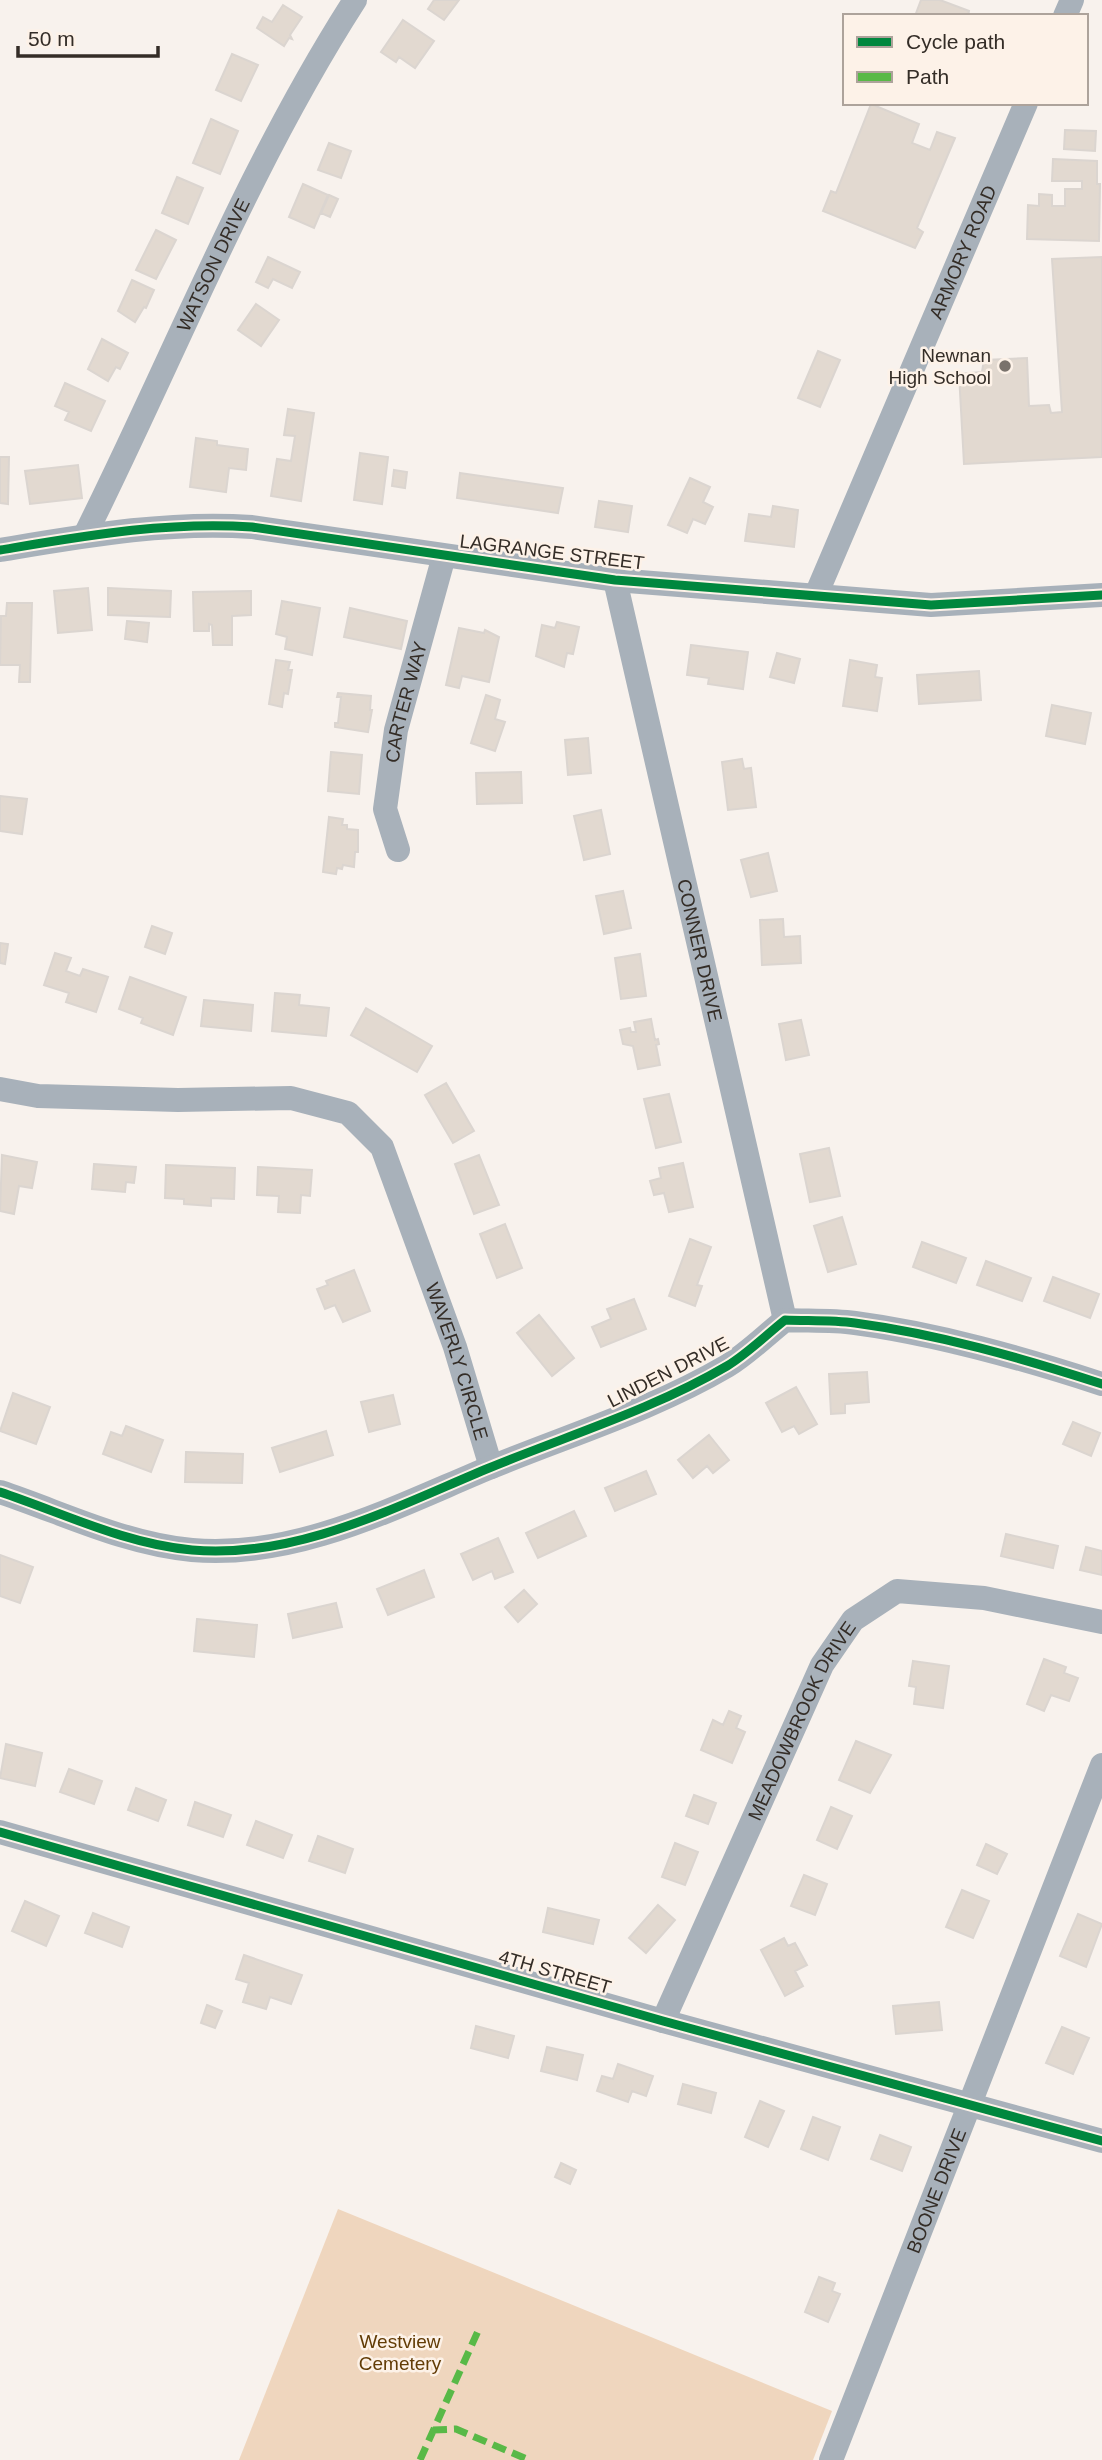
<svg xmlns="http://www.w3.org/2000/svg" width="1102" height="2460" font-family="Helvetica,sans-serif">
<rect width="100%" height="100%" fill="#f8f2ed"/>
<path fill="#efd6be" d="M338 2209 832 2411 813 2460H239Z"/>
<path fill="#e2d9d0" stroke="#dbd5d0" stroke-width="2" d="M434 0H459L444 20 428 9Z
M921 0H940L969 11 968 16H915Z
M283 5 302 17 290 35 292 39 289 38 284 46 257 28 263 17 272 22Z
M403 20 434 41 415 68 399 57 396 62 381 52Z
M232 54 258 65 241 101 216 90Z
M871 104 919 124 912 143 930 150 937 132 955 138 917 228 923 232 915 248 823 211 831 191 836 193Z
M211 119 238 131 220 174 193 163Z
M1065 130 1096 131 1095 151 1064 149Z
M329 143 351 151 341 178 318 170Z
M1053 159 1097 161V184H1100L1099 241 1027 239 1028 205 1039 206V194L1052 195V206H1065V189H1082V181H1052Z
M177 177 203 188 188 224 162 213Z
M303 184 328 195 314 228 289 217Z
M329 195 338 199 330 217 321 213Z
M156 230 176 240 156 279 136 270Z
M268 257 300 272 292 288 273 279 268 288 256 282Z
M1102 257V457L964 464 959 374 982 372 984 360 1027 358 1029 406 1049 405 1051 413 1062 412 1052 259Z
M132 280 154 290 146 308 144 307 135 322 118 311Z
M256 304 279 320 261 346 238 330Z
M102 339 128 353 120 369 116 367 108 381 88 369Z
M818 351 840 360 820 407 798 398Z
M65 383 105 401 91 431 65 420 69 412 55 406Z
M288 409 314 413 301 501 271 496 277 459 291 461 295 436 284 435Z
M196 438 217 441V445L248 449 246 470 229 468 226 492 190 487Z
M360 453 388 457 382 504 354 500Z
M0 457H9L8 504 0 503Z
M78 465 82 498 30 504 25 471Z
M394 470 407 472 405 488 392 486Z
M460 473 563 488 558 513 457 498Z
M690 478 710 487 703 502 713 507 705 524 693 519 687 533 668 525Z
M599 501 632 506 628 532 595 527Z
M773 506 798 510 794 547 745 541 749 514 771 517Z
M88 588 92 630 58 633 54 591Z
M108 588 171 591 170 617 108 615Z
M251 591V615L232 616V645H213L212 625 209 624V631H194L193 592Z
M282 601 320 608 312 655 285 649 287 637 276 634Z
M7 603H32L30 682H19L20 665H0L1 616H6Z
M350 608 407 621 401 649 344 637Z
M127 621 149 623 147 642 125 639Z
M557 622 579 627 573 654 567 653 564 667 536 656 542 625 555 628Z
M459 628 484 633 485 630 499 637 489 682 462 676 459 688 446 685Z
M691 645 748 652 743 689 708 684 709 678 687 675Z
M777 653 800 659 794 683 770 677Z
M276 660 290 662 288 670H292L288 694 284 693 282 707 269 704Z
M850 660 877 665 875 677 882 678 877 711 843 706Z
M979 671 981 700 919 704 917 675Z
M338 693 371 696 370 710H372L368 732 335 727V723H338L341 697H337Z
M486 695 500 700 495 719 505 722 495 751 471 743Z
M1052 705 1091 713 1085 744 1046 736Z
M588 738 591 773 568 775 565 740Z
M331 752 362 755 359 794 328 791Z
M742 759 744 769 751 768 756 807 728 810 722 762Z
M521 772 522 803 477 804 476 773Z
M0 796 27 799 22 834 0 831Z
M601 810 610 854 584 860 574 816Z
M329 817 343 819 342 825H347V829L358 830V852H355L354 867 343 865 342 869 337 868 336 874 323 872Z
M768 853 777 891 751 897 741 860Z
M623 891 631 928 604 934 596 896Z
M783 919 784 937 800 936 801 963 762 965 760 920Z
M152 926 172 933 165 954 145 947Z
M0 943 8 944 5 964 0 963Z
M55 953 71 958 66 971 80 976 83 969 108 977 96 1012 66 1002 69 993 44 985Z
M640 954 646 996 621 999 615 958Z
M130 977 186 997 173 1035 141 1023 143 1018 119 1009Z
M275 993 300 995 299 1005 329 1008 326 1036 272 1031Z
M204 1000 253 1005 251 1031 201 1026Z
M366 1008 432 1046 417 1072 351 1035Z
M651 1019 655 1040 658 1039 659 1044 656 1045 660 1065 638 1069 633 1046 623 1044 620 1030 630 1028 631 1032H636L634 1022Z
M801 1020 809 1055 786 1060 779 1024Z
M446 1083 474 1131 453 1143 425 1095Z
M669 1094 681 1142 656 1148 644 1099Z
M829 1148 840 1196 810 1202 800 1154Z
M2 1155 37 1162 32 1188 19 1186 14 1214 0 1211Z
M479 1155 499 1205 474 1214 455 1164Z
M683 1163 693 1207 669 1212 664 1193 654 1195 650 1181 661 1178 659 1168Z
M94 1164 136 1167 134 1183 126 1182 125 1192 92 1189Z
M166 1165 235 1168 234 1199 211 1198V1206L184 1204V1199L165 1198Z
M258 1167 312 1170 310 1196 301 1195 300 1213 278 1212 279 1196 257 1195Z
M842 1217 856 1264 828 1272 814 1226Z
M505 1224 522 1268 497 1278 480 1234Z
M690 1239 711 1247 697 1285 702 1286 695 1306 669 1296Z
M922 1242 966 1258 956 1283 913 1267Z
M986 1261 1031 1278 1022 1301 977 1285Z
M354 1270 370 1311 343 1322 335 1305 325 1309 317 1289 328 1285 326 1281Z
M1053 1277 1099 1294 1090 1318 1044 1301Z
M634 1299 646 1329 601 1347 592 1327 611 1319 607 1309Z
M539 1315 574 1358 552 1376 517 1333Z
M867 1372 869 1402 845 1404V1413L831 1414 829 1374Z
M796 1387 817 1424 799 1434 794 1426 782 1432 766 1403Z
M13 1393 50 1407 36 1444 0 1431Z
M393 1395 400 1424 369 1432 361 1402Z
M1073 1422 1100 1433 1091 1456 1063 1444Z
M126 1426 163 1440 151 1472 103 1454 111 1432 122 1436Z
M326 1431 333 1455 280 1472 272 1448Z
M709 1435 729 1460 713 1473 707 1466 693 1478 678 1460Z
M186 1452 243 1454 242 1483 185 1482Z
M646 1471 656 1494 615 1511 605 1488Z
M574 1511 586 1536 538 1558 526 1533Z
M1006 1534 1058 1546 1053 1568 1001 1556Z
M498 1538 513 1572 495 1579 492 1571 473 1580 461 1554Z
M1086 1547 1102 1551V1575L1080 1570Z
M0 1555 33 1567 20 1603 0 1596Z
M424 1570 434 1597 388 1615 377 1589Z
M524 1590 537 1604 518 1622 505 1607Z
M336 1603 342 1627 293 1638 288 1614Z
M197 1619 257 1625 254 1657 194 1651Z
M1044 1659 1066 1667 1064 1673 1078 1678 1069 1701 1051 1695 1044 1711 1027 1704Z
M913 1661 949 1666 943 1708 914 1704 916 1687 909 1686Z
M729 1711 741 1716 736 1728 745 1732 732 1763 701 1750 713 1720 723 1725Z
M856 1741 891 1755 870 1793 839 1780Z
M6 1744 42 1753 35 1786 0 1778Z
M69 1769 102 1781 94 1804 60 1792Z
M136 1788 166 1800 158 1821 128 1810Z
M694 1795 716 1803 708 1824 686 1816Z
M195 1802 231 1815 223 1837 188 1825Z
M831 1807 852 1816 837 1849 817 1840Z
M256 1821 292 1835 283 1858 247 1845Z
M318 1836 353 1849 345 1873 309 1861Z
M675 1843 698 1852 685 1885 662 1877Z
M986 1844 1007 1854 997 1874 977 1865Z
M804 1875 827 1884 815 1915 791 1906Z
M962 1890 989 1901 973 1938 946 1927Z
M25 1901 59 1916 46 1946 12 1931Z
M658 1905 675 1920 646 1953 629 1938Z
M548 1908 599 1920 593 1944 543 1932Z
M93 1913 129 1927 122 1947 85 1933Z
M1078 1914 1102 1924 1086 1967 1060 1956Z
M784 1938 788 1946 795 1943 807 1965 795 1971 803 1986 785 1996 761 1950Z
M244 1955 302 1975 291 2004 270 1997 266 2009 243 2002 249 1983 236 1979Z
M939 2002 942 2030 896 2034 893 2006Z
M207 2005 222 2011 215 2028 201 2023Z
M476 2026 514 2036 508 2058 471 2048Z
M1062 2027 1089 2038 1073 2074 1046 2063Z
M547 2047 583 2055 577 2080 541 2071Z
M618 2064 653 2076 646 2096 632 2091 628 2102 597 2091 602 2076 613 2079Z
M683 2084 716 2093 711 2113 678 2104Z
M760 2101 784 2111 768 2147 745 2137Z
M813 2117 840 2127 828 2160 801 2149Z
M880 2135 911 2147 902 2171 871 2159Z
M561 2163 576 2170 570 2184 555 2177Z
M819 2277 835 2283 832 2291 840 2294 828 2322 805 2312Z"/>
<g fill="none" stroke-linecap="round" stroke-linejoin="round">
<g stroke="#a8b1ba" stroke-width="24">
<path d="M1065 16 1072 0"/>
<path id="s1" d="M85 535C174 357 247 168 355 0"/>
<path d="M0 550C84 536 167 521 252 527L615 580 931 605 1102 595"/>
<path id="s2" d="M615 580 785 1320"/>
<path id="s3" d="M816 595 1026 103"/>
<path id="s4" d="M398 850 385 809 396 730 444 556"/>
<path id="s5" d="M0 1089 38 1096 178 1100 291 1098 348 1113 382 1147 455 1347 491 1467"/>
<path d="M0 1492C63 1513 125 1544 192 1550 297 1559 395 1507 489 1468 569 1435 652 1410 727 1366 747 1354 766 1335 785 1320 808 1321 832 1320 855 1323 938 1334 1022 1358 1102 1384"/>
<path d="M0 1832 663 2021 1102 2141"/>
<path id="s6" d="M663 2021 822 1665 853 1620 897 1591 984 1598 1102 1622"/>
<path id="s7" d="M831 2460 1102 1765"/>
</g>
<path stroke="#58b947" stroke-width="7" stroke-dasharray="14 7" stroke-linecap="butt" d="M433 2430 456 2429 529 2460
M420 2460 478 2331"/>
<g stroke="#fdf2e8" stroke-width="13">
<path id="cycleway" d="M0 550C84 536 167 521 252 527L615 580 931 605 1102 595
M0 1492C63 1513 125 1544 192 1550 297 1559 395 1507 489 1468 569 1435 652 1410 727 1366 747 1354 766 1335 785 1320 808 1321 832 1320 855 1323 938 1334 1022 1358 1102 1384
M0 1832 663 2021 1102 2141"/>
</g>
<use href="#cycleway" stroke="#00873e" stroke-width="9"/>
</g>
<circle fill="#79726c" stroke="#fdf2e8" stroke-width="2.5" cx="1005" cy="366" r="7"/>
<g text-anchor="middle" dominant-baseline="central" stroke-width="5" stroke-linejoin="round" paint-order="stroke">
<g font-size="19" fill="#342d27" stroke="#fdf2e8">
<text stroke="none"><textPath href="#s3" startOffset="373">ARMORY ROAD</textPath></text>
<text stroke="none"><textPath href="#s1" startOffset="299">WATSON DRIVE</textPath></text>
<text transform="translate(552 552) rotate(7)">LAGRANGE STREET</text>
<text stroke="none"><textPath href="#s4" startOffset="152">CARTER WAY</textPath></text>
<text stroke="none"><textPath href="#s2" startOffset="380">CONNER DRIVE</textPath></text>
<text stroke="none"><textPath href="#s5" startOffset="626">WAVERLY CIRCLE</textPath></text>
<text transform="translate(668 1372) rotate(-27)">LINDEN DRIVE</text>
<text stroke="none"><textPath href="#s6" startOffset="331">MEADOWBROOK DRIVE</textPath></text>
<text transform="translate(555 1972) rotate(16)">4TH STREET</text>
<text stroke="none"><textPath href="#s7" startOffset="289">BOONE DRIVE</textPath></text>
</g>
<g font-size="19" fill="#342d27" stroke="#fdf2e8" text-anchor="end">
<text x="991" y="355">Newnan<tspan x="991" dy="22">High School</tspan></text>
</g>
<g font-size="19" fill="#623c06" stroke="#fdf2e8">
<text x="400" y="2341">Westview<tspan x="400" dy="22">Cemetery</tspan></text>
</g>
</g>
<rect x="843" y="14" width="245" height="91" fill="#fdf2e8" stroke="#ada39b" stroke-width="2"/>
<rect x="857" y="37" width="35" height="10" fill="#00873e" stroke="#ada39b" stroke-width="2"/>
<text x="906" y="49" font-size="21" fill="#342d27">Cycle path</text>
<rect x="857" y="72" width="35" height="10" fill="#58b947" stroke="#ada39b" stroke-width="2"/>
<text x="906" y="84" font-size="21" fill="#342d27">Path</text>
<path d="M18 46v10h140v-10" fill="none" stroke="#342d27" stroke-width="3.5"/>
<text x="28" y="46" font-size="21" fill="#342d27" stroke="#fdf2e8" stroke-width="5" paint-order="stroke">50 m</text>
</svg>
